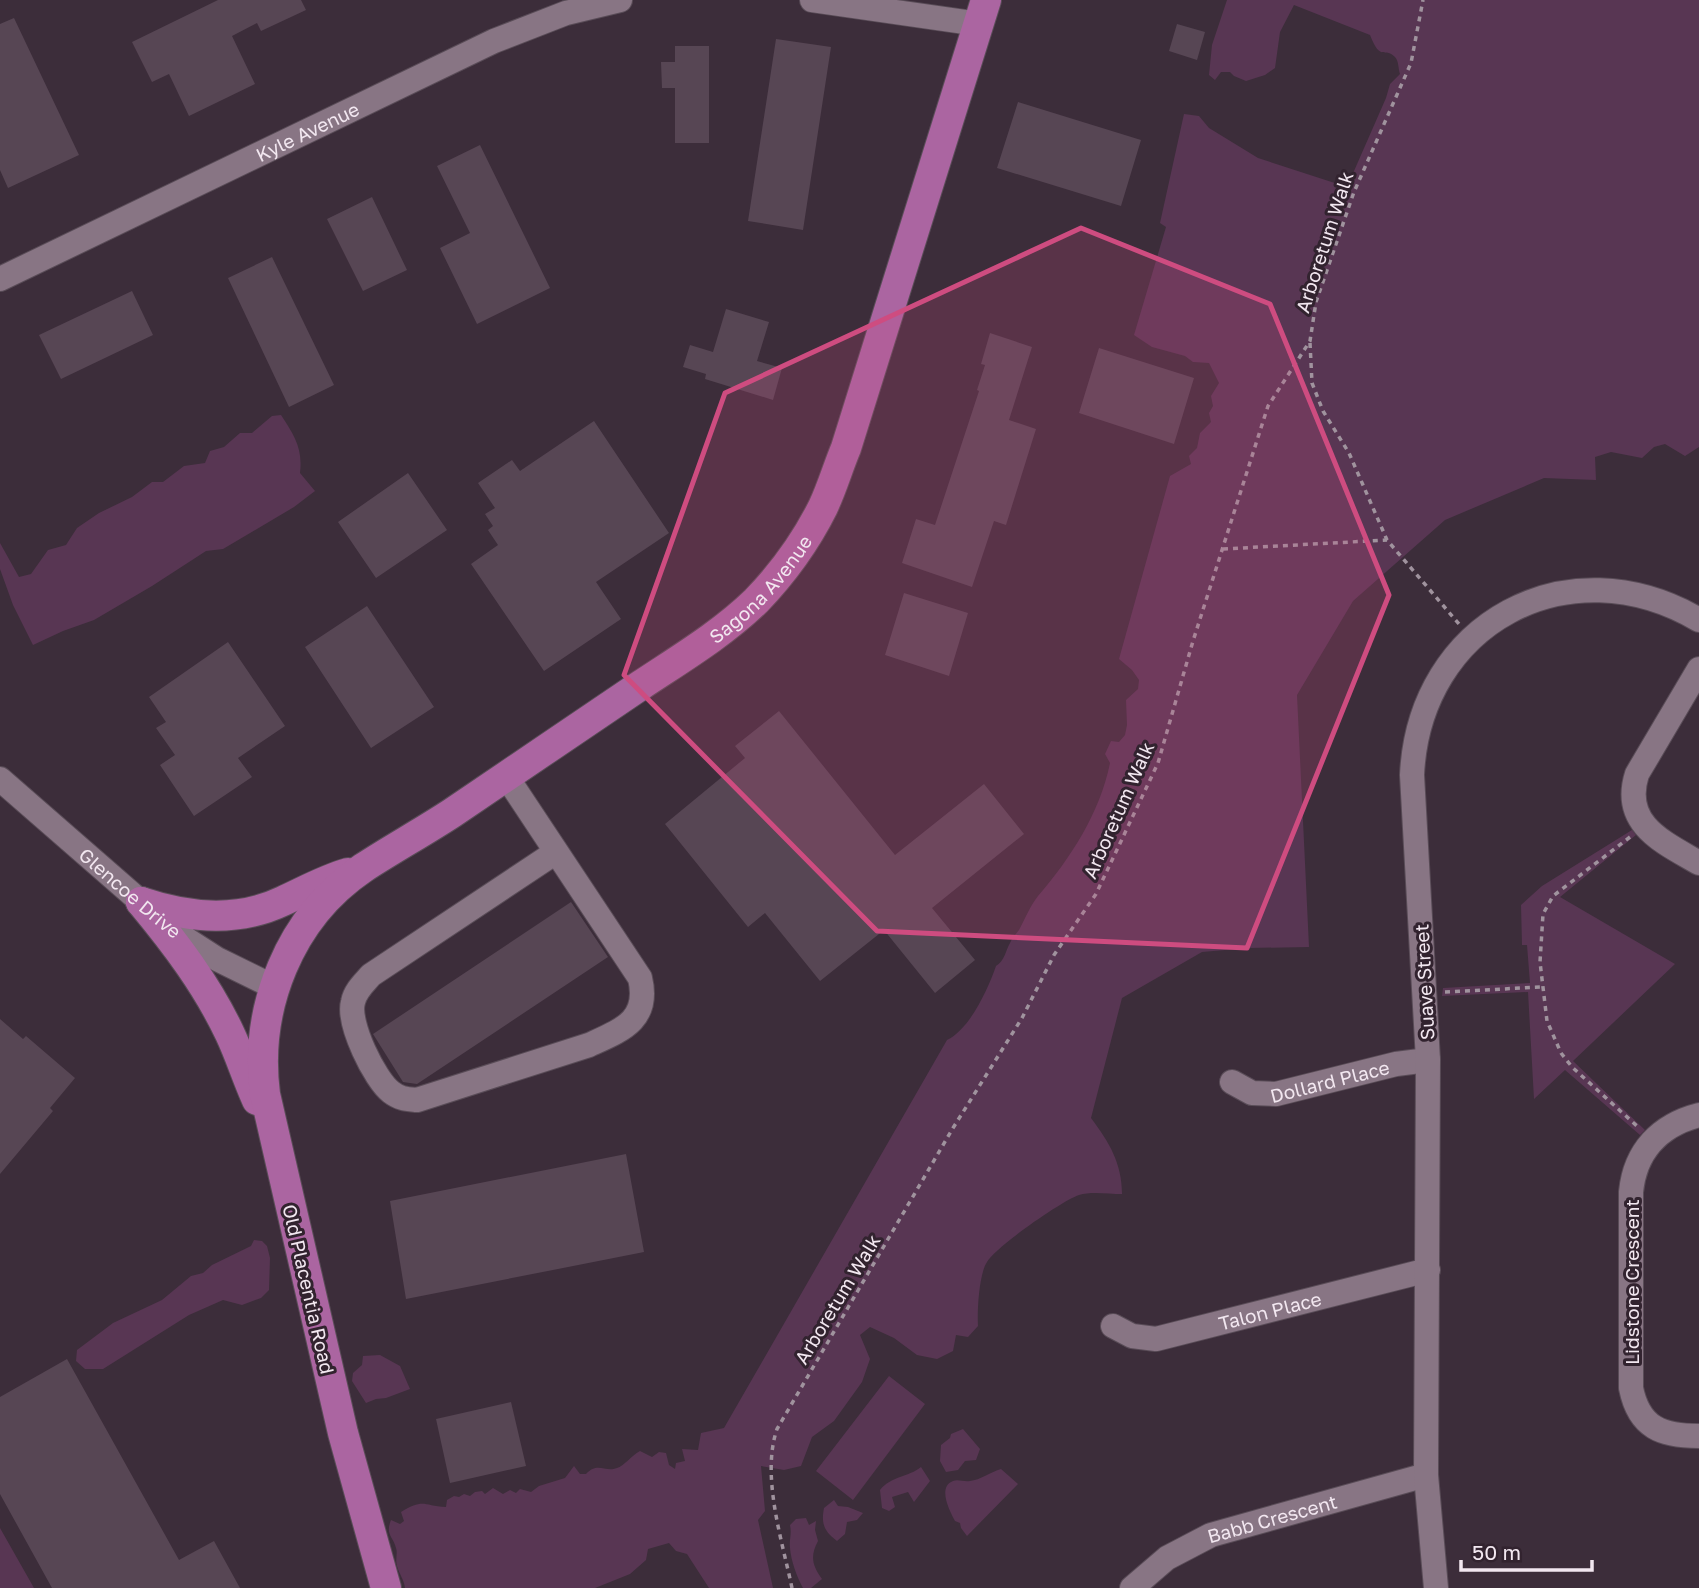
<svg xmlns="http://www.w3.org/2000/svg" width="1699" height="1588" font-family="'Golos Text',sans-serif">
<rect width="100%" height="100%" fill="#3c2d3a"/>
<path fill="#583653" d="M1227 0H1699V447L1685 456 1665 444 1654 447 1642 458 1611 452 1595 457 1596 480 1544 478 1445 520 1353 601 1297 695 1309 947 1248 948 1202 952 1122 998 1091 1118C1109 1142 1122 1163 1122 1194 1109 1194 1091 1191 1079 1195 1063 1200 994 1248 987 1262 979 1274 977 1311 978 1326L968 1337 956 1335 953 1351 937 1359 917 1355 894 1338 870 1327 860 1335 870 1359 862 1382 834 1421 812 1437 801 1466 784 1470 761 1466 765 1511 758 1520 773 1588H709L687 1554 676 1551 669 1543 648 1549 646 1560 630 1574 595 1588H405C404 1579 399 1574 397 1566 395 1560 398 1553 396 1548 393 1536 385 1535 391 1520L400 1524 404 1521 401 1512C424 1498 423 1506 446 1507L447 1500 454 1496 459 1497 464 1494 470 1496 475 1492 482 1491 485 1494 493 1488 503 1494 510 1490 516 1493 520 1489 531 1492 539 1486 565 1478 574 1466 580 1474H586C598 1461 605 1473 617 1468 624 1466 631 1456 640 1451L652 1457 659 1452 666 1453 669 1465 675 1469 676 1463 685 1461 682 1449 698 1450 701 1433 724 1428 947 1040C970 1029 988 989 996 966 1005 960 1005 952 1010 943 1012 938 1016 934 1019 930 1025 919 1030 906 1038 896 1070 859 1100 813 1110 763L1105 754 1111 741 1119 742 1125 735 1127 725 1126 700 1138 689 1139 680 1132 670 1119 659 1170 476 1191 464 1189 456 1197 448 1200 433 1211 422 1209 413 1213 406 1211 396 1219 383 1209 363 1193 362 1185 356 1152 347 1134 335 1166 227 1160 223 1184 114 1199 116 1209 128 1258 158 1347 187 1386 98 1390 84 1400 74C1398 69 1399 61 1395 57 1384 46 1381 63 1370 35L1294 5 1280 32 1275 68 1265 75 1246 81 1234 76 1230 72H1221L1215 80 1209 75 1212 45Z
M281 415C294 435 303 448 300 473L315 491 294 507 223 549 206 551 152 586 94 620 63 631 33 645 13 605 0 569V543L19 577 31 574 48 550 66 545 77 528 99 513 132 497 152 482H163L184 466 205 463 210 451 224 447 240 433H252L272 416Z
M1632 830 1636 835 1560 897 1675 964 1573 1061 1645 1130 1640 1135 1565 1070 1534 1099 1528 992 1442 996 1443 988 1530 983 1527 945H1522L1521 905 1542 886Z
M254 1240 262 1241 267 1246 270 1258 269 1290 261 1298 242 1305 223 1300 189 1315 103 1369H85L76 1361 77 1350 113 1323 162 1300 191 1276 203 1273 212 1265 251 1246Z
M380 1355 400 1366 410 1389 386 1398 376 1399 366 1403 352 1381 353 1373 362 1365 363 1356Z
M889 1376 925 1404 853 1500 816 1471Z
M963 1429 980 1449 976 1460 965 1461 958 1470 946 1472 940 1461 941 1445 950 1438 951 1434Z
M921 1467 930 1481 914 1502 908 1492 892 1497 895 1507 889 1511 882 1508 880 1490C891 1476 909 1477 921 1467Z
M1001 1469 1018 1484 967 1536 961 1528 960 1523 955 1521C950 1512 937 1487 953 1481 958 1479 964 1482 970 1481 980 1480 991 1472 1001 1469Z
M834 1500 838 1506 848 1507 863 1513 857 1520 847 1522 845 1534 837 1541C824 1531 821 1524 824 1508Z
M806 1518 809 1525 816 1521 815 1530 818 1541C810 1556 812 1565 822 1579L811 1588H803C797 1577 791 1561 790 1548 789 1540 792 1534 790 1525L796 1519Z
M0 1528 34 1588H0Z"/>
<path fill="#574654" d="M218 0H301L306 10 261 31 257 23 232 36 255 84 189 116 169 74 152 82 132 42Z
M14 18 79 155 8 188 0 170V24Z
M1177 24 1205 32 1197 60 1169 51Z
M776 39 831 47 803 230 748 221Z
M675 46H709V143H675V88H662L661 62H675Z
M1018 102 1141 140 1121 206 997 168Z
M480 145 550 288 477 324 440 248 470 233 437 166Z
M372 197 407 270 363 291 327 219Z
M272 257 334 385 289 407 228 278Z
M132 291 153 335 61 379 39 335Z
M726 309 769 322 757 361 782 368 773 400 705 379 706 374 683 367 690 345 713 352Z
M990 333 1032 347 1009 420 1036 429 1006 525 994 521 972 587 902 563 916 519 935 525 979 391 977 390 985 365 981 364Z
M1099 348 1194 378 1174 444 1079 413Z
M594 421 669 533 596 582 621 619 544 671 471 564 498 545 488 530 493 526 485 514 495 508 478 483 512 460 520 471Z
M408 473 447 530 376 578 338 522Z
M904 593 968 613 949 676 885 655Z
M367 606 434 707 371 748 305 647Z
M228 642 285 726 238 758 252 777 194 816 160 765 175 755 156 728 166 722 149 697Z
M779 711 895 855 984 784 1024 834 932 908 975 960 935 993 884 930 820 981 765 913 748 927 665 824 745 758 735 746Z
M571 902 608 957 417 1084 403 1082 373 1034Z
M0 1019 23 1039 26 1036 75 1078 50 1108 53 1111 0 1174Z
M626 1154 644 1252 406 1299 390 1201Z
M67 1359 179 1560 214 1541 240 1588H52L0 1494V1397Z
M511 1402 526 1466 450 1483 436 1419Z"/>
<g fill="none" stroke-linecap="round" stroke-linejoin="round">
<g stroke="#594c57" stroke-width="26">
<g id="minor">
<path d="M812 0 979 24"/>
<path id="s1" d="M0 279 494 41 566 13 620 0"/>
<path d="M1699 669 1637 774C1621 824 1663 842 1699 863"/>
<path d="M506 776 640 978C650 1020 622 1030 589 1045L417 1100C407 1099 400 1099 391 1092 375 1080 347 1023 353 1002 355 991 364 983 371 975L556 852"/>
<path id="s2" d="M0 779 141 902 186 939 217 959 274 987"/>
<path id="s3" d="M1232 1082 1252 1093 1276 1094 1396 1064 1428 1060"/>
<path d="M1699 1115C1660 1125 1635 1151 1631 1192V1388C1639 1428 1662 1436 1699 1436"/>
<path id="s4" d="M1113 1326 1132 1336 1156 1339 1428 1270"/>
<path id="s5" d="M1132 1588 1167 1558 1211 1535 1426 1475"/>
<path d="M1436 1588 1426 1475 1428 1060 1412 775C1419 623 1568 543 1699 620"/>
</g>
</g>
<g stroke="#594c57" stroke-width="32">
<g id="major">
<path d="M141 902C175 943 207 985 230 1034 240 1055 247 1078 257 1100"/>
<path d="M141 902C188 918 237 923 283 901 305 891 324 880 348 873"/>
<path id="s6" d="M386 1588 343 1433 265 1094C254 1008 289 918 363 868 392 849 423 832 452 813 515 770 578 728 641 685 680 659 722 634 756 601 782 574 806 541 823 507 832 488 838 467 846 448L986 0"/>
</g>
</g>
<path stroke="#a0939e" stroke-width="3.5" stroke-dasharray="5 5" stroke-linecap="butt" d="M1310 343 1312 383 1323 411 1349 453 1387 540 1459 624
M1223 549 1387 540
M1630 837 1553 896 1543 914 1540 962 1547 1021 1561 1053 1572 1067 1638 1127
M1445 992 1541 987
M792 1588C782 1540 761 1476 777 1429L953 1128 1022 1018 1054 955 1096 894 1158 763 1193 641 1268 406 1310 341 1316 302 1354 192 1411 63 1423 0"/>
<use href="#minor" stroke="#887584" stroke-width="24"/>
<use href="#major" stroke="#ab65a1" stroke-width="30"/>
</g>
<path fill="#ce4c80" fill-opacity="0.2" stroke="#ce4c80" stroke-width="5" stroke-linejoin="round" d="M1081 228 1270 304 1389 595 1247 948 877 931 624 675 725 393Z"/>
<g text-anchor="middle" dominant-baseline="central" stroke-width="6" stroke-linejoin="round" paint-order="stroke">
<g font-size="19" fill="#f2e7f0" stroke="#32232f">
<text stroke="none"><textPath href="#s1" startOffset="341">Kyle Avenue</textPath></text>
<text transform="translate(1324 242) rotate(-72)">Arboretum Walk</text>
<text stroke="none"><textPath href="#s6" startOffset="1255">Sagona Avenue</textPath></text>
<text transform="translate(1118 810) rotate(-66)">Arboretum Walk</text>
<text stroke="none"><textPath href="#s2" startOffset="173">Glencoe Drive</textPath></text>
<text transform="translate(1424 982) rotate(-93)">Suave Street</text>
<text stroke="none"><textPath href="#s3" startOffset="102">Dollard Place</textPath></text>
<text transform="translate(1631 1282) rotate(-90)">Lidstone Crescent</text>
<text transform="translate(309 1289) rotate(77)">Old Placentia Road</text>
<text transform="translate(837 1299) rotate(-59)">Arboretum Walk</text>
<text stroke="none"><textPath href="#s4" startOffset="163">Talon Place</textPath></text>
<text stroke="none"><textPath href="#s5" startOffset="159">Babb Crescent</textPath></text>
</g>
</g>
<path d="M1461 1560v10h131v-10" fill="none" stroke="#f2e7f0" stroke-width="3.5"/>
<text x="1472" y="1560" font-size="21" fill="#f2e7f0" stroke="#32232f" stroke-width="5" paint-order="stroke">50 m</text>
</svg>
